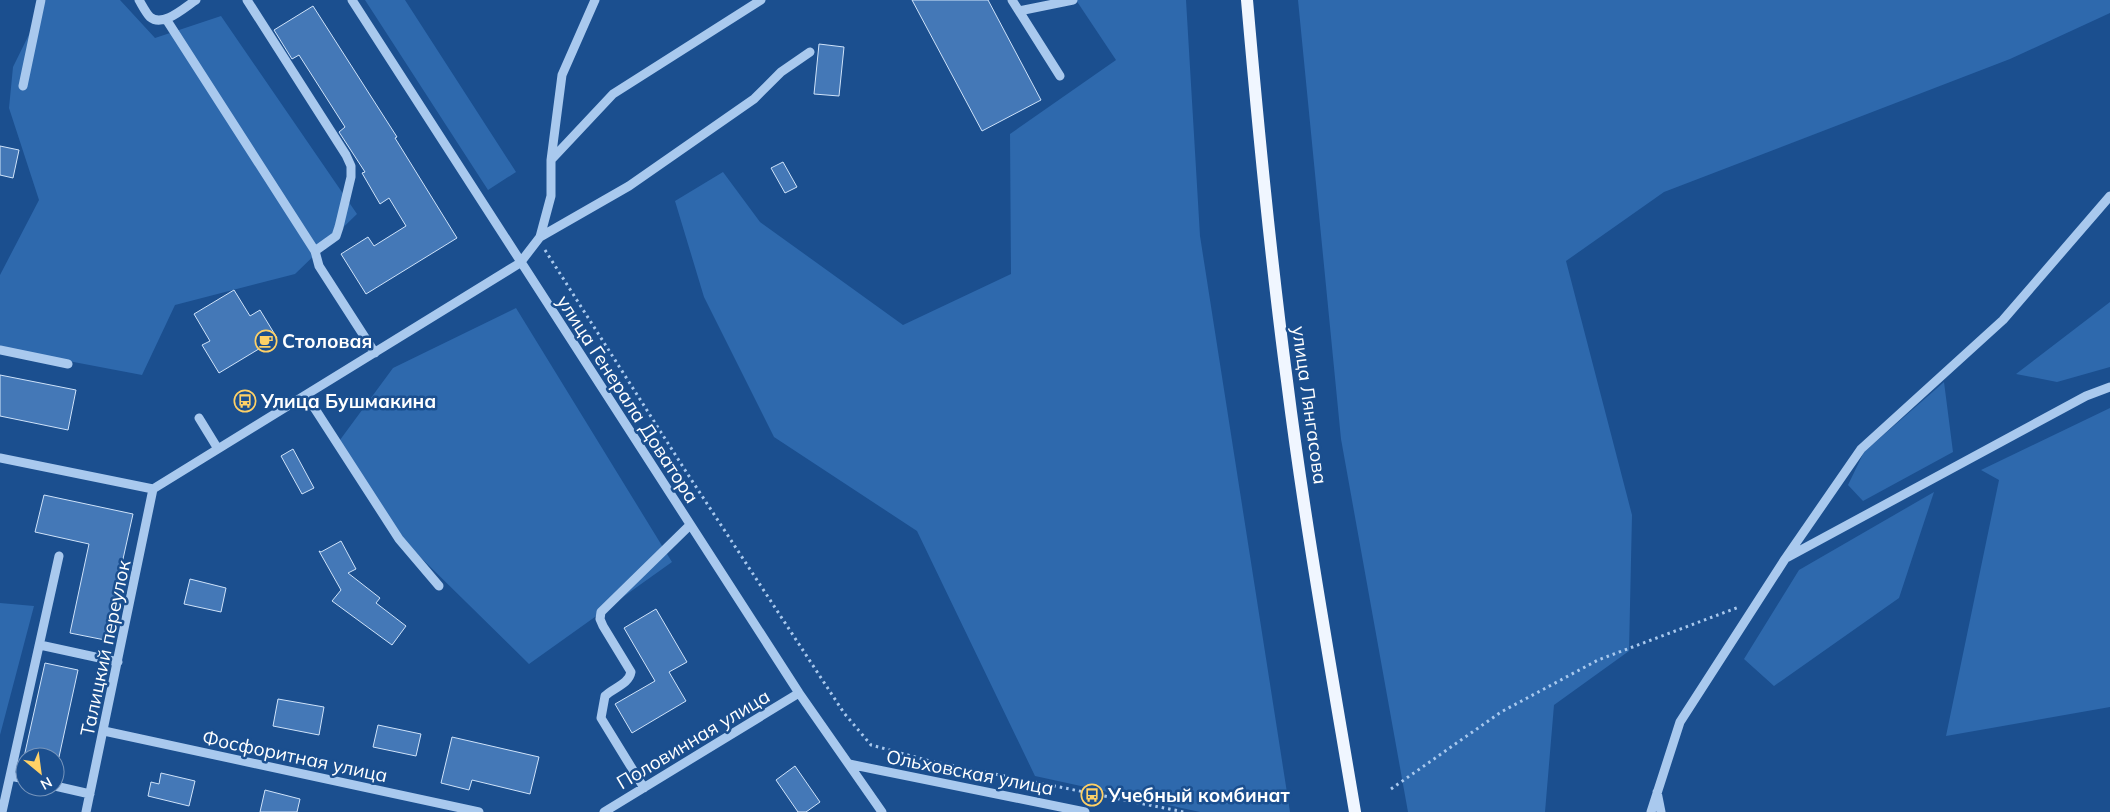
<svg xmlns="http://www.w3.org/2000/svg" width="2110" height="812" font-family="Mulish,sans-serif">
<rect width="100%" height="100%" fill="#1b4f8f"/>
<path fill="#2e69ad" d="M46 0H120L155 38 221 16 357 214 295 274 175 305 142 375 0 348V275L39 200 9 108 13 67Z
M365 0H405L516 172 488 190Z
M1076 0H1186L1200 236 1290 812H1200L1035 776 917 531 774 437 704 297 675 201 723 172 760 222 903 325 1011 274 1010 134 1116 60Z
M1298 0H2110V13L2010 59 1664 192 1566 261 1632 515 1629 651 1554 705 1545 812H1408L1341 439Z
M2110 302V367L2057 382 2016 374Z
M516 308 672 562 529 664 409 546 337 444 393 368Z
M1944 382 1953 452 1863 501 1848 485 1864 452Z
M2110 408V707L1946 736 1999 480 1981 470Z
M1934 492 1899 598 1774 686 1744 659 1799 570Z
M0 603 34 606 0 735Z"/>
<path fill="#4478b7" stroke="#cfe3fa" d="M912 0H988L1041 100 982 131Z
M313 6 397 137 395 138 457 238 366 294 341 254 368 237 374 246 406 226 389 198 380 204 362 173 365 172 339 132 345 127 299 55 292 59 274 30Z
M819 44 844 47 839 96 814 94Z
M0 146 19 150 13 178 0 175Z
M783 162 797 187 785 193 771 168Z
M234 290 250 316 260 310 277 338 219 373 202 345 210 341 194 314Z
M0 375 76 390 68 430 0 416Z
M293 449 314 488 302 494 281 456Z
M44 495 133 514 105 640 70 633 89 544 35 532Z
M341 541 356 569 348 573 380 598 376 603 406 626 392 645 332 601 341 590 319 551 321 552Z
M190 579 226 588 221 612 184 604Z
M656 609 687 662 669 672 686 701 632 733 615 704 655 681 624 628Z
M45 663 78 670 59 757H24Z
M278 699 324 707 319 735 273 726Z
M378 725 421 734 416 756 373 747Z
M452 737 539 757 530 794 472 780 469 790 441 783Z
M795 766 820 802 806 812H798L776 780Z
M161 773 195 781 189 806 148 796 151 782 159 784Z
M265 790 300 799 297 812H260Z"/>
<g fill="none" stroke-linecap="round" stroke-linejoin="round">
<path stroke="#a9c9ee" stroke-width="3" stroke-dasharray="2.5 4" stroke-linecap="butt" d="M545 250 685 470 844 713 871 745 930 761 1184 812
M1391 789 1501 712 1598 660 1739 607"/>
<path stroke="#a9c9ee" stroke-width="9" d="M139 0C142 5 146 13 150 17 163 28 185 7 196 0
M247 0 346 155 351 166V177L339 227 336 236 315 251 319 266 375 353
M352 0 799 693 882 812
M1012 0 1060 76
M1019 11 1073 0
M166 19 315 251
M23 86 41 0
M551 160 613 94 761 0
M540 237 629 186 754 99 781 72 810 52
M0 350 68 364
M306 395 399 539 439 586
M199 418 218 449
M0 458 153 489 520 263 540 237 551 196V160L562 75 595 0
M1788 557 2086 396 2110 387
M40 645 118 662
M104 731 479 812
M849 764 1085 812
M10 776 25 779
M55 786 90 794
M644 788 601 718 605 696C613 688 629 684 631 672L603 626 600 619 601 612 690 525
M1657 792 1661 812
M2 812 59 556
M86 812 153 489
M604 812 799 693
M1651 812 1680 722 1785 559 1861 449 2003 320 2110 196"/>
<path stroke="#f0f6ff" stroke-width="12" d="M1247 0C1258 127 1270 254 1287 381 1305 525 1331 669 1355 812"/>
</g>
<defs>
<g id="cafe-ring" transform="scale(1.125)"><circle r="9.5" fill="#1b4f8f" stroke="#ffd166" stroke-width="1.5"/><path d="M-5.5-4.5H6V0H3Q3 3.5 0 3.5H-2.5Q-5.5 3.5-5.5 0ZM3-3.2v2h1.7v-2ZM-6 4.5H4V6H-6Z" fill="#ffd166"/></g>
<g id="bus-ring" transform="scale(1.125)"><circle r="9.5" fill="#1b4f8f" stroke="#ffd166" stroke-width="1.5"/><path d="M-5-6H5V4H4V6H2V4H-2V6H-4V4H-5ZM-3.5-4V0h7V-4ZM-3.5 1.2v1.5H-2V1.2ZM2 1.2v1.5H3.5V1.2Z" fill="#ffd166"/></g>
</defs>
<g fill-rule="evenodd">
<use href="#cafe-ring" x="266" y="341"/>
<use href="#bus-ring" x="245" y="401"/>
<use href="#bus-ring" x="1092" y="795"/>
</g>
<g text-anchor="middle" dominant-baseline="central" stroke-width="5" stroke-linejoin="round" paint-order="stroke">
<g font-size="19" font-weight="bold" fill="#fff" stroke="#1b4f8f" text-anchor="start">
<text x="282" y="341">Столовая</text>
<text x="261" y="401">Улица Бушмакина</text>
<text x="1108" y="795">Учебный комбинат</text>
</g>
<g font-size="19" fill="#fff" stroke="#1b4f8f">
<text transform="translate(628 399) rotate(57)">улица Генерала Доватора</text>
<text transform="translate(1310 405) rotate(82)">улица Лянгасова</text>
<text transform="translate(105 648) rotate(-78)">Талицкий переулок</text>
<text transform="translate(693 739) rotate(-31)">Половинная улица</text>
<text transform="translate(295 756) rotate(12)">Фосфоритная улица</text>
<text transform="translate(970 772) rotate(11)">Ольховская улица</text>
</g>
</g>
<g transform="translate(40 772) rotate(151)"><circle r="24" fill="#1b4f8f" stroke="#7695bc"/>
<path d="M0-4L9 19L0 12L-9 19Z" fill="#ffd166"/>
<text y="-8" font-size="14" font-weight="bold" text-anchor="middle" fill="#ffffff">N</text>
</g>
</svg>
